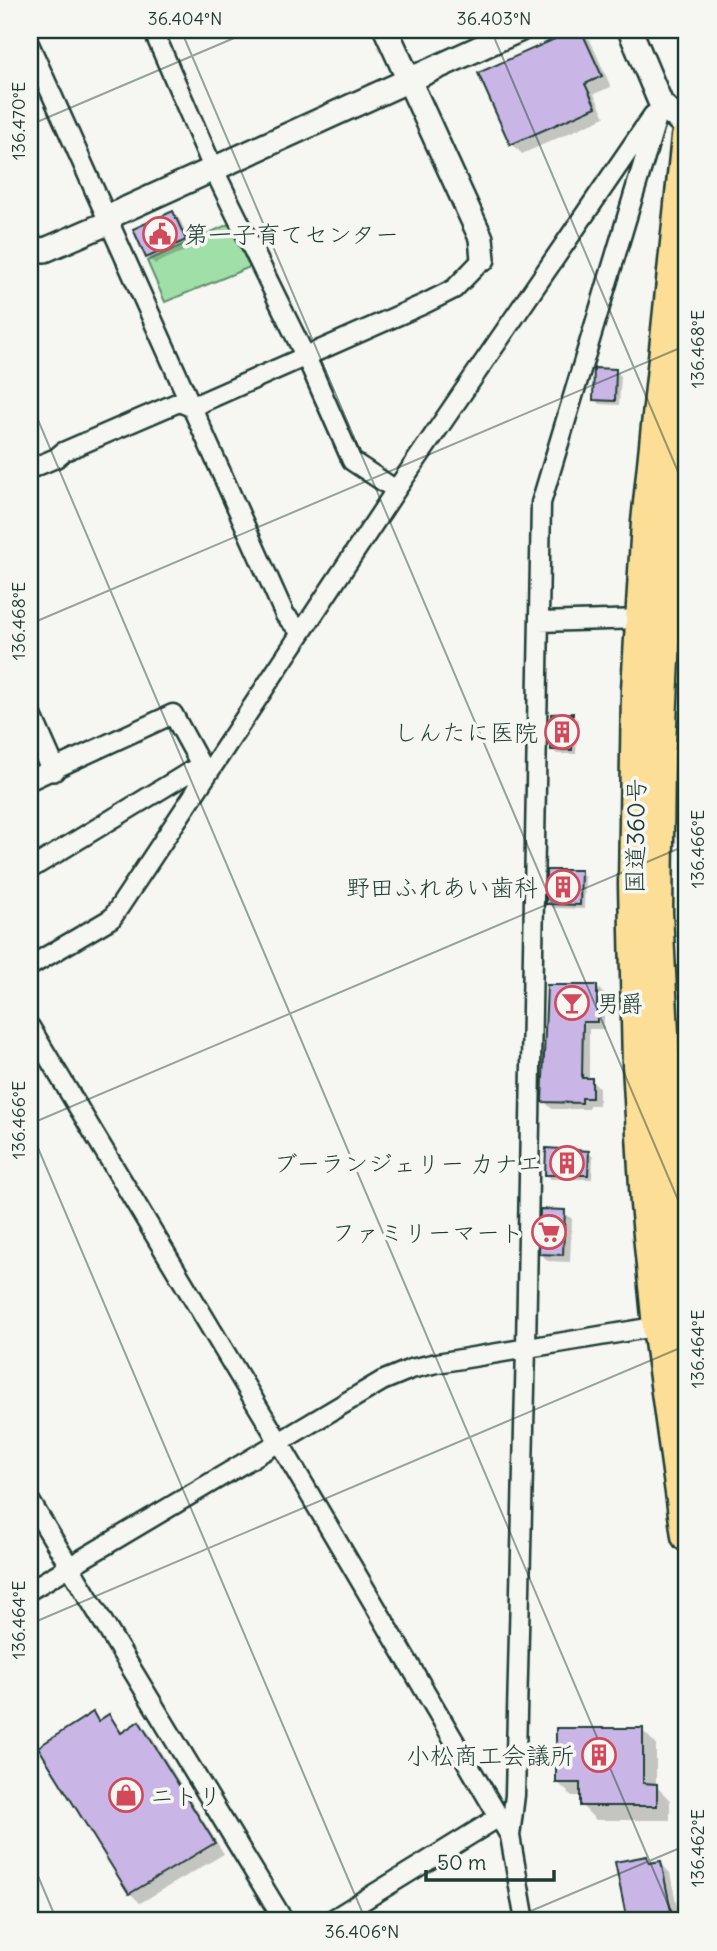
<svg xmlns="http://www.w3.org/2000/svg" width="717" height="1951" font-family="Delius,'Klee One',sans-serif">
<rect width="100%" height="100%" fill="#f6f6f2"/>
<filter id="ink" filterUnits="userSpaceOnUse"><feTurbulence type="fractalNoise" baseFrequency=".0143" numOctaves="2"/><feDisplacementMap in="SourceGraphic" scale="14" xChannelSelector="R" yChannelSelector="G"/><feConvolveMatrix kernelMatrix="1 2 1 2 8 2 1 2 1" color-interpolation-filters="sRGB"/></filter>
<g filter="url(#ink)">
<path fill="#a0e0a8" stroke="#608e6e" stroke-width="2" d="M231 223 250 267 165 302 147 261Z"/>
<path fill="#0003" d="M579 30 590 40 611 87 594 94 605 117 522 154 512 144 481 74Z
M173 213 180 220 193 247 155 264 148 257Z
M616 371 621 376 619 405 599 404 595 399Z
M573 715 578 720 576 754H557L552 749Z
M580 872 585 877 584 909 553 908 548 903Z
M597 987 604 994V1029H589V1080L599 1087V1105H589V1109H552L544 1101Z
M588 1152 593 1157 592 1179H551L546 1174Z
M564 1212 572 1219 570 1262 548 1261 541 1254Z
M93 1714 100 1722 109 1716 123 1733 139 1723 149 1733 224 1854 140 1903 130 1893Z
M642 1730 656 1744V1786L670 1800V1820H596L582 1806V1796H572L557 1782Z
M647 1858 653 1864 660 1862 670 1873 680 1921H629L617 1864Z"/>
<path fill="#c9b6e6" stroke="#1f3d34" stroke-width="2" d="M575 30H581L602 76 585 84 596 107 510 145 478 73Z
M173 211 186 240 146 258 133 229Z
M594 368 616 369 615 401 593 400Z
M573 713 572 750H551V714Z
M546 870H581L580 905 546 904Z
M547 985H597V1022H583L582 1078H592V1098H582V1103L542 1102Z
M546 1148 589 1151 588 1175H545Z
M540 1209 565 1210 563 1255 539 1254Z
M93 1712 98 1721 109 1714 121 1733 139 1721 215 1843 129 1894 38 1747Z
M556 1728H643V1783L657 1784V1806H580V1783H556Z
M647 1856 649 1863 661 1861 673 1921H627L615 1862Z"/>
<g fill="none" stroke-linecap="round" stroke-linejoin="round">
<g stroke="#1f3d34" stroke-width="23">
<path id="minor" d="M153 30 213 168 312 370 352 461 396 490
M30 46 285 615 301 632
M30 469 56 458 63 452 179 402 191 407 424 304 454 289 483 259
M539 622 642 619 687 614
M30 780 173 714 201 765 197 788
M30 869 201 765
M30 966 112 918 396 490 653 115
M30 1027 279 1442 510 1836
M30 1501 284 1921
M30 1590 382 1381 411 1369 437 1363 666 1325
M330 1921 499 1817
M525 1921 510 1836 515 1795 526 1347 541 503 661 104"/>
</g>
<g stroke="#1f3d34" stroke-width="28">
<path id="tertiary" d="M386 30 481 238 483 259
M630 30 661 104 687 127
M108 217 519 30
M30 249 45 250 110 222
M30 717 53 769"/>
</g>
<g stroke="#1f3d34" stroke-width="35">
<path id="trunk" d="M687 137 647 522 637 689 634 885 638 1065 646 1204 658 1327 687 1536
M687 380 673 522 666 617 659 766 657 912 672 1217 687 1351"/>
</g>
<use href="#minor" stroke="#f6f6f2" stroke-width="18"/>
<use href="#tertiary" stroke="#f6f6f2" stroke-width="23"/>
<use href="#trunk" stroke="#fcde96" stroke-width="30"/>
</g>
</g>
<path fill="none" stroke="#1f3d34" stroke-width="2" stroke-opacity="0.45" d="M181 30 687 1221M491 30 687 493M30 125 253 30M30 401 675 1921M30 624 687 345M30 1124 687 845M30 1129 366 1921M30 1624 687 1345M30 1857 57 1921M507 1921 687 1845"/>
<defs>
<g id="civic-ring" transform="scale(1.75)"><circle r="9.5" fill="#f6f6f2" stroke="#d1495b" stroke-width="1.5"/><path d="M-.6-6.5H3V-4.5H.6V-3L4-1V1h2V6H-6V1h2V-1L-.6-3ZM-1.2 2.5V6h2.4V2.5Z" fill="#d1495b"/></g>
<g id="building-ring" transform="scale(1.75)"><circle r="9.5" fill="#f6f6f2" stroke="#d1495b" stroke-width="1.5"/><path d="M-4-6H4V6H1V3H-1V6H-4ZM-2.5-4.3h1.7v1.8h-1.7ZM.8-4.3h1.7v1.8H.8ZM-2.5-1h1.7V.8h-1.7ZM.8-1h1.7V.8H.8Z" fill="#d1495b"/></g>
<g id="bar-ring" transform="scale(1.75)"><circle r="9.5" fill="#f6f6f2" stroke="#d1495b" stroke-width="1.5"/><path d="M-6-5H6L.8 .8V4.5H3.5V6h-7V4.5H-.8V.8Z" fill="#d1495b"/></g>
<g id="supermarket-ring" transform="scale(1.75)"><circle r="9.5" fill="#f6f6f2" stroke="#d1495b" stroke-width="1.5"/><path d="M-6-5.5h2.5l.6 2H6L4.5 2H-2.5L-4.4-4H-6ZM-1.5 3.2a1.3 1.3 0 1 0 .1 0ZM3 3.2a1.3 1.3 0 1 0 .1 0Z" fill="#d1495b"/></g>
<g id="shop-ring" transform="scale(1.75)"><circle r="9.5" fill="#f6f6f2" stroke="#d1495b" stroke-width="1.5"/><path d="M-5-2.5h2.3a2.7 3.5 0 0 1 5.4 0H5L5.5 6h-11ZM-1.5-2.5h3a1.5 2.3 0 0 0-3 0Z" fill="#d1495b"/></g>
</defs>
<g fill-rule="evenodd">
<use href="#civic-ring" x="160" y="234"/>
<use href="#building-ring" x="562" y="732"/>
<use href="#building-ring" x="563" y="887"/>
<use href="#bar-ring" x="572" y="1003"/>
<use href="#building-ring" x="567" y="1163"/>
<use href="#supermarket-ring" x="549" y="1232"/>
<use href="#building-ring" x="599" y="1755"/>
<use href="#shop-ring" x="126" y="1795"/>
</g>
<g text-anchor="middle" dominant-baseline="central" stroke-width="7" stroke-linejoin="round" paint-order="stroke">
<g font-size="24" fill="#1f3d34" stroke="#f6f6f2" text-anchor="end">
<text x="184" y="234" text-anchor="start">第一子育てセンター</text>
<text x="538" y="732">しんたに医院</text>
<text x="538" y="887">野田ふれあい歯科</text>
<text x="596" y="1003" text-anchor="start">男爵</text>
<text x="542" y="1163">ブーランジェリー カナエ</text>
<text x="524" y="1232">ファミリーマート</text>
<text x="574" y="1755">小松商工会議所</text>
<text x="150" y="1795" text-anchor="start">ニトリ</text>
</g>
<g font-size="24" fill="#1f3d34" stroke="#f6f6f2">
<text transform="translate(635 836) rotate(-89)">国道360号</text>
</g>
</g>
<rect width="717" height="1951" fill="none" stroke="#f6f6f2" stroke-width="77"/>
<path d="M426 1870v10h128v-10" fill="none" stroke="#1f3d34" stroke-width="3.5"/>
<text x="437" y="1870" font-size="21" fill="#1f3d34" stroke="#f6f6f2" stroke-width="5" paint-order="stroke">50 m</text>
<rect x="38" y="38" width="640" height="1874" fill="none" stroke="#1f3d34" stroke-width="2.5"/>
<g font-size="18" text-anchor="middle" fill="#1f3d34">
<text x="185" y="25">36.404°N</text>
<text x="494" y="25">36.403°N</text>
<text transform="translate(19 121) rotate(-90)" y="6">136.470°E</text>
<text transform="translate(698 349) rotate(-90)" y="6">136.468°E</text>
<text transform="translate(19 621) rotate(-90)" y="6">136.468°E</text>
<text transform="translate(698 849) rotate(-90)" y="6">136.466°E</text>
<text transform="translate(19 1120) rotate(-90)" y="6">136.466°E</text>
<text transform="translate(698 1349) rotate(-90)" y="6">136.464°E</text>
<text transform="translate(19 1620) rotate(-90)" y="6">136.464°E</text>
<text transform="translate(698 1848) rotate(-90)" y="6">136.462°E</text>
<text x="362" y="1938">36.406°N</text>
</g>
</svg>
